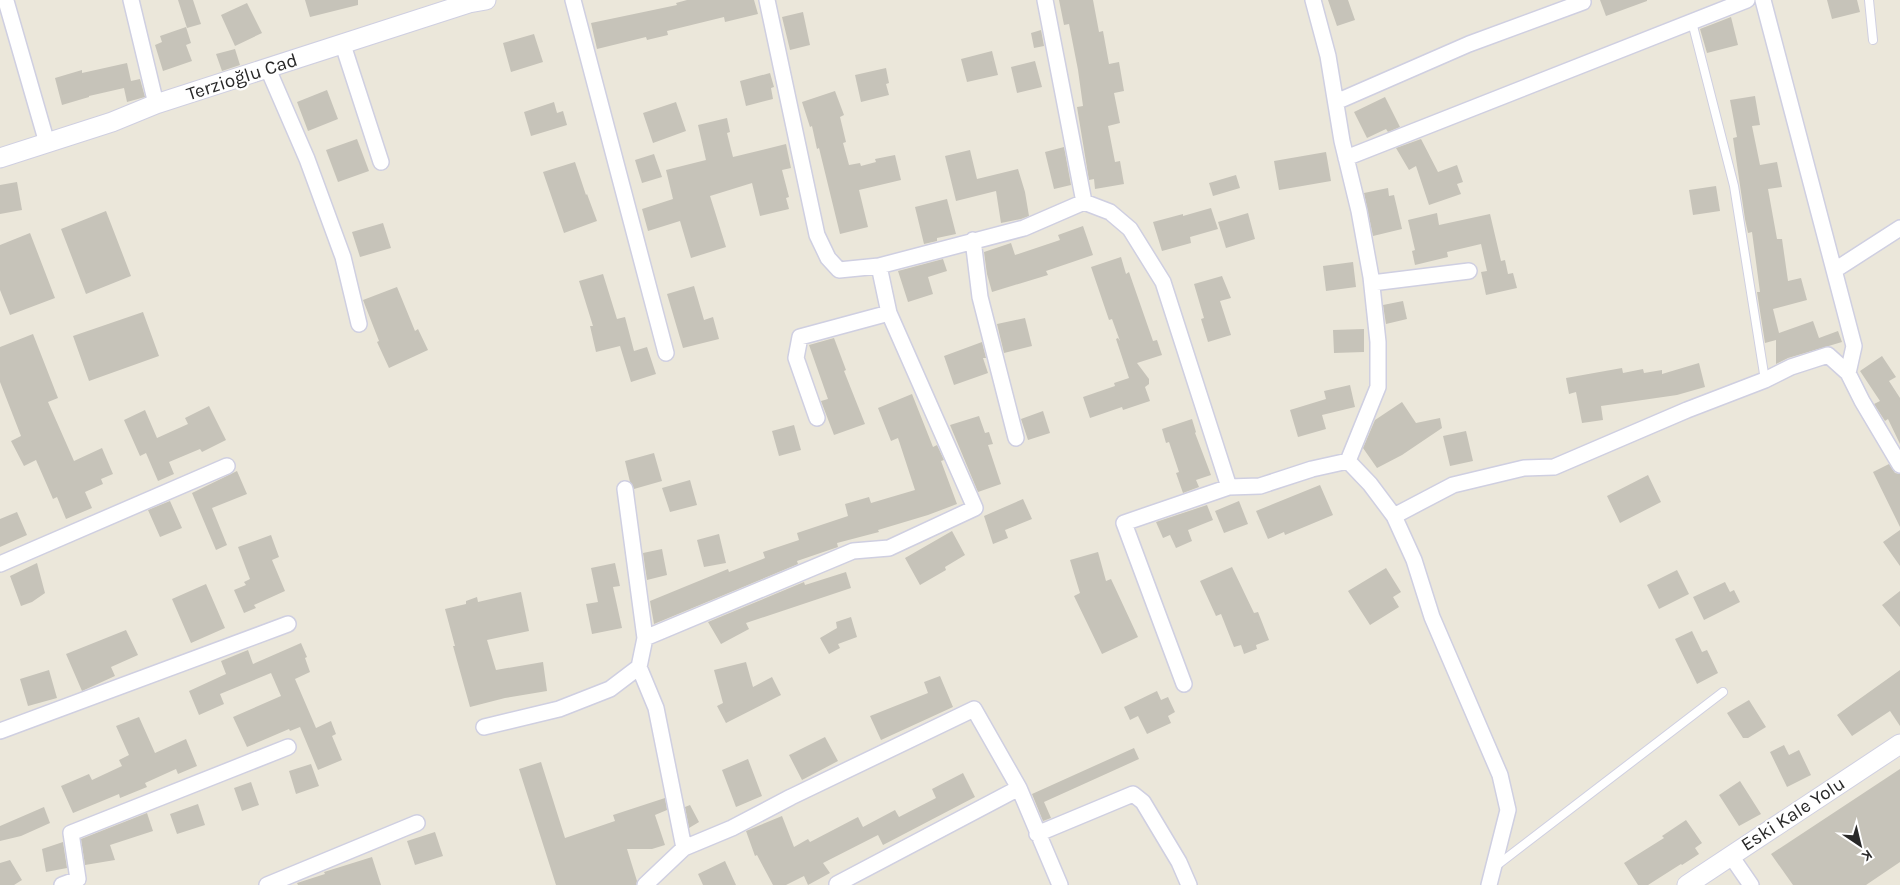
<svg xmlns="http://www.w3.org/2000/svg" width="1900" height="885" font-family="Karla,sans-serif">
<rect width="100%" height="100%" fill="#ebe7da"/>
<path fill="#c6c3b9" d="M178 0H193L201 24 187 28Z
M305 0H358V5L310 17Z
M687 0H754L758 14 725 22 724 17 667 31 668 35 647 40 646 37 597 49 591 23 677 5 676 3Z
M1059 0H1093L1099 32 1103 31 1109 64 1119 62 1124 91 1114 93 1120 123 1108 126 1115 162 1120 161 1124 184 1095 189 1094 179 1089 180 1077 107 1083 106 1078 70 1069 24 1064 25Z
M1328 0H1348L1355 20 1337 26Z
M1600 0H1647V1L1606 16Z
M1827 0H1857L1860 12 1832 19Z
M247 3 262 33 235 46 221 15Z
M803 12 810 45 790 50 782 17Z
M1731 17 1738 45 1707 53 1700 29Z
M186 27 191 43 186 45 192 61 163 71 155 45 162 42 160 36Z
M1041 30 1044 46 1034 48 1031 33Z
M534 34 543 62 511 72 503 43Z
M235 49 240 65 222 71 216 54Z
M992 51 998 75 967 82 961 59Z
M1035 61 1042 87 1017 93 1011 67Z
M127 63 131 81 140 79 145 97 127 102 124 88 89 96V97L62 105 55 78 82 70V73Z
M886 68 889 83 886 84 889 95 861 102 855 75Z
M770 73 774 87 771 88 773 99 746 106 740 81Z
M327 90 338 119 308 131 297 102Z
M835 91 844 115 840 117 846 142 843 143 849 165 860 163 861 166 876 162 875 159 895 155 901 180 859 190 868 227 840 234 819 148 817 149 812 126 810 127 802 102Z
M1755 96 1760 125 1752 126 1760 165 1777 162 1782 187 1768 189 1777 239H1782L1788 281 1801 278 1807 300 1773 309 1779 333 1813 321 1819 338 1838 331 1842 342 1788 358 1776 364V340L1765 343 1757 292H1760L1752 232 1748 233 1745 219 1733 138 1737 137 1730 100Z
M1385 97 1400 127 1388 132 1386 129 1367 138 1354 112Z
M554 102 557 113 563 111 567 125 531 136 524 112Z
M676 102 686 131 653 143 643 113Z
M727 118 730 132 727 133 733 157 786 144 791 168 782 170 789 197 786 198 789 209 760 216 752 183 710 196 726 247 691 258 680 221 648 231 642 209 673 199 666 170 706 160 698 125Z
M357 139 369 171 338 182 326 150Z
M1421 139 1438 172 1457 165 1463 182 1457 184 1461 194 1429 205 1416 166 1409 170 1396 148Z
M1064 147 1071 185 1054 189 1045 152Z
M970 150 977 179 1018 169 1025 192 1029 216 1021 219 1001 223 996 191 956 201 945 156Z
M1326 152 1331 181 1279 190 1274 161Z
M654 154 662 177 642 183 635 160Z
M575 162 586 195 587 194 597 221 564 233 543 172Z
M1236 175 1240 188 1213 196 1209 183Z
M17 182 22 210 0 214V185Z
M1716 186 1720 211 1693 215 1689 190Z
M1388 188 1389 196 1394 195 1402 229 1373 236 1364 193Z
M947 199 956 234 937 238V241L924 244 915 207Z
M1211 208 1218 229 1190 237 1191 243 1162 251 1153 222 1183 214V216Z
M106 211 131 276 86 294 61 229Z
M1248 213 1255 239 1226 248 1218 222Z
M1437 213 1439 225 1490 214 1501 261 1505 260 1508 274 1513 273 1517 288 1486 295 1481 272 1487 271 1481 244 1447 252 1448 257 1415 265 1412 251 1415 250 1408 220Z
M383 223 391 248 360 257 352 232Z
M1083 226 1093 255 1046 271 1048 275 992 292 987 274 984 252 1011 243 1015 255 1060 240 1058 235Z
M30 233 55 298 10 315 0 290V245Z
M1121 257 1126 274 1129 272 1153 341 1157 340 1162 355 1137 363 1149 379V384L1145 387 1150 401 1123 410 1122 407 1090 418 1083 397 1115 386 1114 383 1129 378 1116 339 1118 338 1120 341 1112 319 1109 320 1091 267Z
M943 259 947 271 928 277 933 294 908 302 898 271Z
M1353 262 1356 287 1326 291 1323 266Z
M603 274 617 319 625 317 634 351 647 347 656 374 631 382 620 346 596 352 590 326H593L579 281Z
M1222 276 1231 298 1220 301 1231 335 1208 342 1201 319 1204 318 1194 284Z
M694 286 704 320 713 317 719 339 683 348 667 294Z
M397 287 415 331 418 329 428 350 389 368 377 342 379 341 363 300Z
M1403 301 1407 319 1386 324 1383 305Z
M143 312 159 356 89 381 73 336Z
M1025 318 1032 346 1004 353 997 324Z
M1364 329V352L1334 353 1333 330Z
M33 334 58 398 48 402 74 461 102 448 113 474 101 479 103 484 85 492 92 508 66 519 57 497 53 499 36 460 24 466 11 441 21 436 0 382V347Z
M834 338 846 370 844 371 865 424 834 435 821 401 828 399 809 345Z
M982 342 986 358H983L988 373 954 385 944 356Z
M1882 356 1896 377 1889 381 1900 398V444L1888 419 1885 421 1874 404 1880 401 1860 371Z
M1699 363 1705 387 1677 395 1601 406 1603 420 1582 423 1576 392 1569 394 1566 378 1622 368 1623 373 1643 369 1644 373 1662 370V374Z
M1350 385 1355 407 1322 415 1326 429 1298 437 1290 410 1326 399 1324 391Z
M912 394 933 447 937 445 944 460 941 461 957 504 928 515 878 530 879 532 837 543 838 547 797 561 798 564 654 624 650 601 728 569 729 572 765 558 763 552 799 540 797 533 848 516 845 504 869 497 871 503 915 490 898 438 891 441 878 408Z
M1402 402 1416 423 1440 418 1442 428 1402 455 1377 468 1363 448 1375 420Z
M209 406 226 440 202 452 200 449 169 462 174 474 158 481 146 453 140 456 124 420 145 410 157 438 188 424 185 418Z
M1043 411 1050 433 1028 440 1021 419Z
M979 416 985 433 989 432 993 444 988 445 1001 484 978 492 950 425Z
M1192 419 1196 432 1195 433 1211 475 1196 480 1199 487 1183 493 1176 473 1179 472 1169 442 1166 443 1162 429Z
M794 425 801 450 779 456 772 431Z
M1466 431 1473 461 1450 466 1443 436Z
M654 453 662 481 634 489 630 482 625 461Z
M1889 464 1895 473 1900 474V527L1873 472Z
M237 471 247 494 212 508 227 545 216 550 192 493Z
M1648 475 1661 502 1620 523 1607 496Z
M690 480 697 505 670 512 662 488Z
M1320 485 1333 515 1285 535 1284 532 1268 539 1256 511Z
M1023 499 1032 519 1005 530 1008 538 993 544 984 516Z
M170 501 182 528 160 537 148 510Z
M1239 501 1248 524 1224 533 1215 511Z
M1207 505 1213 520 1188 530 1192 541 1176 548 1170 535 1163 538 1156 522Z
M17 512 27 535 0 547V519Z
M1900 530V566L1883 542Z
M952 531 965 555 945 567 946 570 920 585 905 558Z
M719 534 726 563 704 567 697 540Z
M271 535 279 557 272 560 285 591 254 605 256 608 244 613 234 590 246 585 244 582 250 579 238 547Z
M662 549 667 575 647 580 643 553Z
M1098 552 1106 581 1111 579 1138 637 1102 654 1074 596 1080 593 1070 560Z
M37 563 45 593 32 602 21 606 10 576Z
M615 563 620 586 613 587 622 628 592 634 586 604 598 602 591 568Z
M1232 567 1254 613 1258 612 1269 640 1256 645 1257 649 1244 654 1241 645 1234 647 1221 614 1216 616 1200 581Z
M1386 568 1401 592 1393 597 1399 607 1370 625 1348 591Z
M1677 570 1689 594 1659 609 1647 585Z
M846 572 851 588 746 623 749 629 721 644 708 622 804 582 805 585Z
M1725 582 1730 592 1734 590 1740 602 1704 620 1693 597Z
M206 584 225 628 191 643 172 599Z
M1900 591V627L1882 605Z
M521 592 529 631 487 640 496 670 543 662 547 691 505 698 470 707 453 646H455L445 609 466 604V601L477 597 478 602Z
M851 617 857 637 838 644 840 648 829 654 820 638 837 628 836 622Z
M126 630 138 655 111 667 115 676 82 691 66 654Z
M1692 631 1702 652 1707 650 1718 673 1697 684 1675 639Z
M301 643 307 657 305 658 310 672 295 679 316 728 331 721 336 734 332 736 342 760 318 770 300 727 290 731 289 729 247 747 233 717 281 696 271 673 220 694 224 704 199 715 189 691 226 674 221 661 248 650 253 664Z
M746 662 753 687 772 677 781 695 726 723 717 706 723 703 714 670Z
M49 670 57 698 28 706 20 679Z
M1900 670V726L1890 711 1852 736 1837 715Z
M940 676 953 707 881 740 870 716 928 693 924 682Z
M1157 691 1161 700 1168 697 1175 712 1168 716 1171 723 1147 734 1138 716 1130 720 1124 707Z
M1749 700 1766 727 1748 738H1743L1727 713Z
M139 717 155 753 186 739 197 766 178 774 176 769 145 783 147 787 120 798 119 794 73 813 61 786 89 774 92 780 122 766 119 760 129 755 116 726Z
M825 737 838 761 802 780 789 755Z
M1784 745 1789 755 1799 750 1811 775 1787 787 1770 752Z
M1134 748 1139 759 1044 802 1051 818 1043 821 1032 794Z
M748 759 762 796 736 807 722 770Z
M541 762 565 838 615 821 613 815 665 798 667 810 655 815 665 845 652 849H627L637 881 636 885H556L519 769Z
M311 764 319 786 296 794 289 771Z
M1900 769V862L1866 885H1793L1771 854Z
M963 773 975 797 883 845 878 835 823 863 830 873 808 885 804 876 786 885H773L757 855 755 856 746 831 782 816 794 847 808 839 810 842 858 817 863 827 895 810 899 817 936 798 932 789Z
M1740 781 1761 814 1739 826 1719 795Z
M251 782 259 805 242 811 234 788Z
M198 804 205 825 177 834 170 814Z
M690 805 699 822 689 828 685 807Z
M44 807 50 823 21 836 0 841V826Z
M147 813 153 831 110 845 115 860 85 865 81 839Z
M1686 820 1702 843 1695 848 1699 854 1682 865 1681 864 1648 885H1638L1624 863 1664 838 1662 836Z
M435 832 443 856 415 865 407 841Z
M63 842 67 868 46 872 42 849Z
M372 857 381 885H298L297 883 325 874 324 872Z
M10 860 22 880 14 885H0V863Z
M725 861 736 885H703L698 874Z"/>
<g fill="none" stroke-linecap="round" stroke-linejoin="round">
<g stroke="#cfcfe1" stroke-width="10">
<path id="service" d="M1869 0 1873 40
M1692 22 1734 186 1765 380
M1496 866 1723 692"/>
</g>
<g stroke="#cfcfe1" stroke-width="18">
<path id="minor" d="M131 0 156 104
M573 0 666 353
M767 0 817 235 828 258 839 270 879 266 1024 228 1084 202 1110 212 1130 229 1163 282 1229 487 1260 486 1312 469 1348 461 1370 484 1394 516 1414 560 1432 617 1500 775 1508 810 1489 885
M1045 0 1084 202
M1313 0 1328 56 1342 141 1359 211 1371 277 1378 342V387L1348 461
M1763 0 1854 346 1848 373
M6 1 47 143
M343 45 381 162
M268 69 307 159 343 257 359 324
M1336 102 1469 44 1583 2
M1346 158 1747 0
M973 240 980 297 1016 438
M1835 270 1900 228
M1372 283 1469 271
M817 418 796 358 800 337 889 313
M1394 516 1453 485 1524 468 1554 467 1687 410 1765 380 1791 367 1828 355 1848 373 1862 401 1900 465
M0 564 227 466
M645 638 853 551 889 548 975 508 889 313 879 266
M639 667 656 708 684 848
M1184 684 1124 523 1229 487
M484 727 559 709 610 689 639 667 645 638 625 489
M0 731 288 624
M1037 834 1133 794 1143 802 1179 862 1189 885
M1731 856 1751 885
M837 884 1019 788
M62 885 78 879 71 833 288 747
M267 885 417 823
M645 885 684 848 732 828 791 797 974 709 1019 788 1060 885"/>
</g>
<g stroke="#cfcfe1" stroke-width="21">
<path id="tertiary" d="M0 158 112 122 156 104 469 3 486 0
M1687 885 1900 744"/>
</g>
<use href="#service" stroke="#fff" stroke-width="8"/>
<use href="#minor" stroke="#fff" stroke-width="15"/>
<use href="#tertiary" stroke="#fff" stroke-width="19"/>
</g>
<g text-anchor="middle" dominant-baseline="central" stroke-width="4.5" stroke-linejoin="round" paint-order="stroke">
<g font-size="19" fill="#282828" stroke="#fff">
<text transform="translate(242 77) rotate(-18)">Terzioğlu Cad</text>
<text transform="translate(1793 814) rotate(-33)">Eski Kale Yolu</text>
</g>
</g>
<g transform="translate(1860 845) rotate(145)" stroke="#ffffff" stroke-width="4" paint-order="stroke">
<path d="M0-4L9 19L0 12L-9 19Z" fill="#282828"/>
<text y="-8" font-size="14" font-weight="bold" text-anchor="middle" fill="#282828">K</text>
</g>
</svg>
